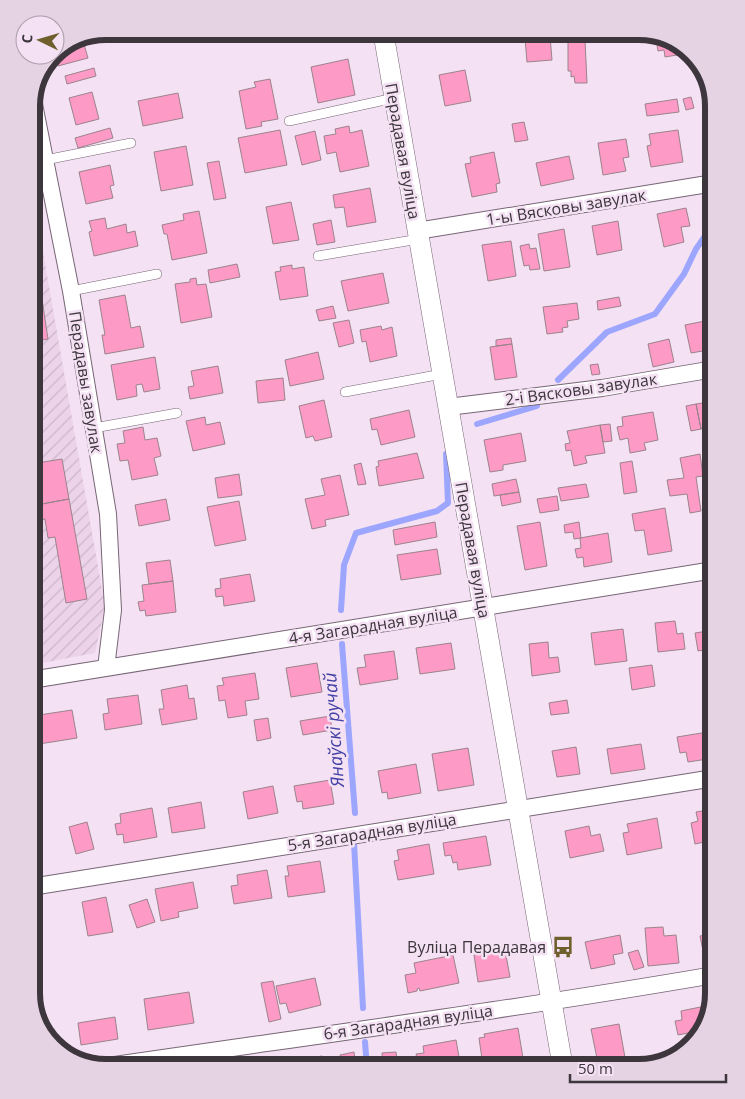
<svg xmlns="http://www.w3.org/2000/svg" width="745" height="1099" font-family="'Open Sans',sans-serif">
<defs>
<pattern id="industrial-furrows" width="10" height="10" patternUnits="userSpaceOnUse" patternTransform="scale(1.25)"><rect width="10" height="10" fill="#ecd3ea"/><path d="M-1 1l2-2M0 10L10 0M9 11l2-2" fill="none" stroke="#cbb6ca"/></pattern>
</defs>
<rect width="100%" height="100%" fill="#f4e1f3"/>
<path fill="url(#industrial-furrows)" d="M31 183 105 607 95 653 31 665Z"/>
<g fill="none" stroke-linecap="round" stroke-linejoin="round">
<path stroke="#9da6fe" stroke-width="6" d="M558 380 607 332 655 314 684 274 696 249 714 223
M477 424 537 406
M341 610 344 565 356 533 437 511 448 503 446 454
M342 644 355 813
M354 843 363 1008
M365 1042 367 1068"/>
</g>
<path fill="#fd9bc6" stroke="#9b838c" d="M150 31H168L169 38 161 39 160 37 152 39Z
M550 36 552 60 527 62 525 38Z
M662 38 680 44 689 53 665 57 664 50 658 51 656 39Z
M585 40 587 83H575L574 76 571 77V71H568V41Z
M83 41 88 58 58 66 55 52Z
M348 59 355 95 318 103 311 67Z
M94 68 96 76 67 84 65 76Z
M465 70 471 101 445 106 439 75Z
M270 79 278 119 261 122 262 126 246 129 239 91 256 87 254 82Z
M92 92 99 119 76 125 69 98Z
M178 93 183 118 143 126 138 101Z
M691 97 694 108 686 110 683 99Z
M677 99 679 112 647 116 645 104Z
M524 122 528 140 515 142 512 124Z
M349 126 350 133 362 130 369 166 340 172 336 152 327 154 324 136 336 134 335 129Z
M714 127V156L708 157 703 128Z
M110 128 113 138 78 148 75 138Z
M280 130 287 165 245 173 238 138Z
M678 130 683 162 651 167 647 146 651 145 649 134Z
M315 131 321 160 302 165 295 136Z
M626 139 629 157 623 158 626 171 603 175 598 143Z
M186 146 193 185 161 191 154 152Z
M494 152 500 183 496 184 497 192 472 197 465 164 471 163 470 157Z
M569 156 574 179 541 186 536 163Z
M219 161 226 198 214 200 207 163Z
M110 165 114 185 110 186 113 198 86 204 79 172Z
M370 188 376 222 347 227 344 207 335 208 333 195Z
M291 202 299 240 273 244 266 207Z
M686 208 690 226 681 227 684 242 664 247 657 214Z
M199 211 207 253 172 260 167 234H164L162 225 184 220 183 214Z
M105 218 107 229 126 224 127 233 135 231 138 246 94 256 89 232 92 231 89 221Z
M331 220 335 242 317 245 313 224Z
M618 221 622 250 597 255 592 226Z
M564 229 570 267 544 271 538 234Z
M511 241 516 276 488 281 482 245Z
M529 244 530 249 536 248 540 269 530 270 529 265 524 266 520 246Z
M237 264 240 277 210 283 208 270Z
M292 265V269L304 267 308 296 280 300 275 272 281 271 280 267Z
M37 266 48 339 31 342V267Z
M383 273 389 303 348 311 341 281Z
M196 278 197 285 206 284 212 317 181 323 175 284 190 282V279Z
M125 295 131 328 140 326 144 347 105 354 102 335H105L99 300Z
M619 297 621 306 598 310 597 301Z
M577 303 579 319 567 321 568 327 562 328 563 332 547 334 543 307Z
M333 306 336 318 319 321 316 310Z
M714 308V320H710L707 309Z
M349 320 354 343 339 347 333 323Z
M710 320H714V349L691 353 685 325Z
M381 326 382 330 392 327 397 356 370 362 366 341 362 342 360 330Z
M511 338 512 344 496 346V340Z
M669 339 674 362 653 367 648 344Z
M512 344 517 377 495 380 490 347Z
M318 352 324 379 290 386 285 360Z
M155 357 160 389 144 392 142 384 136 385 137 396 117 400 111 365Z
M598 364 600 374 592 375 590 365Z
M218 366 223 393 190 399 188 387 194 386 191 371Z
M283 378 285 400 258 403 256 381Z
M324 400 332 437 315 441 313 436 306 438 299 406Z
M714 401V427L701 429 696 404Z
M696 404 701 429 691 431 686 406Z
M409 410 415 437 381 445 377 429 372 430 370 419Z
M653 412 658 440 644 443 646 450 630 453 628 438 620 440 617 427 623 426 622 417Z
M205 417 206 425 220 422 225 444 193 451 186 421Z
M610 424 612 441 603 442 600 425Z
M600 425 605 453 585 456 587 463 574 466 571 450 566 451 565 444 570 443 567 431Z
M143 427 145 440 157 438 161 456 154 458 158 475 132 480 128 460 120 461 117 444 125 443 123 431Z
M521 433 526 461 503 465V470L490 472 484 440Z
M417 453 424 478 379 486 376 467 379 466 378 461Z
M700 454 703 476 696 477 701 511 690 513 687 494 670 496 667 480 684 478 680 458Z
M62 459 69 499 31 506V464Z
M632 461 637 492 624 494 620 463Z
M361 463 366 484 358 485 354 465Z
M239 474 242 495 218 498 215 478Z
M340 475 349 515 325 520 326 526 312 529 305 499 325 495 321 479Z
M516 479 519 492 494 496 492 484Z
M586 484 589 497 561 501 558 488Z
M519 492 521 502 502 506 500 495Z
M557 496 559 510 540 513 537 499Z
M69 499 87 599 66 603 55 537 48 538 45 519 33 521 31 506Z
M166 499 170 520 139 526 135 505Z
M239 501 246 540 215 546 207 507Z
M665 508 672 551 648 555 644 530 635 531 632 514Z
M709 512H714V542L713 535 709 536 707 524 711 523Z
M435 522 437 537 395 545 393 530Z
M540 522 547 566 525 570 517 526Z
M579 522 581 538 574 539 573 532 565 533 564 525Z
M608 533 612 562 584 567 583 557 577 558 575 549 581 548 580 538Z
M437 549 441 574 401 580 397 555Z
M170 560 173 581 149 584 146 563Z
M250 574 255 601 224 606 223 596 216 597 215 589 221 588 220 579Z
M173 581 176 612 146 616 145 610 140 611 138 602 144 601 142 585Z
M675 621 677 634 683 633 685 649 658 652 655 623Z
M623 629 627 661 595 665 591 633Z
M708 631 710 649 698 651 695 633Z
M548 642 549 658 558 657 560 672 532 676 529 644Z
M451 643 455 669 420 674 416 648Z
M394 651 398 679 360 685 357 668 366 667 364 655Z
M317 663 322 692 291 697 286 668Z
M652 665 655 686 632 690 629 668Z
M255 673 259 699 245 701 247 715 228 718 225 700 219 701 217 686 224 685 222 678Z
M187 685 189 699 194 698 197 719 162 725 159 709H164L161 690Z
M138 695 142 724 105 730 103 714 109 713 107 699Z
M567 700 569 713 551 715 549 703Z
M72 710 77 738 39 744 37 729H41L39 715Z
M330 716 332 730 303 735 300 721Z
M268 718 271 738 257 741 254 720Z
M714 731V758L688 762 686 752 680 753 677 737Z
M641 744 645 769 611 774 607 749Z
M576 747 580 774 557 777 552 751Z
M468 748 474 785 438 791 432 754Z
M416 764 421 793 388 799 387 792 382 793 378 771Z
M330 780 334 804 303 809 302 801 297 802 294 786Z
M273 786 278 813 248 819 243 792Z
M201 802 205 828 172 833 168 808Z
M152 808 157 837 124 843 123 834 117 835 115 824 121 823 120 814Z
M714 809V840L695 844 691 823 698 821 696 812Z
M657 818 662 848 627 855 623 833 629 832 627 824Z
M87 822 94 849 76 854 69 827Z
M589 826 591 836 600 834 604 851 570 858 565 831Z
M486 836 491 865 458 870 457 862 453 863 451 855 445 856 443 843Z
M31 837 35 857 31 858Z
M429 844 434 874 398 880 394 861 399 860 397 850Z
M320 861 325 892 288 897 285 876H289L287 866Z
M267 870 272 898 234 904 231 886 238 885 237 875Z
M193 882 198 908 178 912 179 917 161 921 155 889Z
M106 897 113 932 88 936 82 902Z
M147 899 155 922 137 928 129 905Z
M36 905 42 937 31 939V906Z
M714 925V957L710 958 708 950 703 951 700 936 706 935 704 926Z
M663 927 664 936 676 935 679 963 648 966 645 928Z
M620 935 623 953 613 955 615 964 591 969 585 942Z
M505 950 510 977 478 982 474 955Z
M638 950 644 967 634 970 628 953Z
M453 955 459 983 420 991 419 988 417 989V991L408 993 405 975 416 973 414 963Z
M315 978 321 1005 289 1013 286 1003 280 1004 276 986Z
M273 981 281 1019 269 1022 261 983Z
M189 992 194 1023 148 1030 144 999Z
M710 1005 703 1030 678 1035 675 1021 682 1020 681 1011Z
M115 1017 118 1039 81 1045 78 1023Z
M619 1024 626 1063 599 1068 591 1029Z
M518 1028 523 1058 489 1064 488 1058 482 1059 479 1038 485 1037 484 1034Z
M456 1040 461 1068H419L416 1054 424 1053 423 1046Z
M354 1052 356 1068H343L340 1055Z
M396 1052 398 1068H383L382 1053Z
M322 1056 324 1068H291L290 1061Z"/>
<g fill="none" stroke-linecap="round" stroke-linejoin="round">
<g stroke="#776676" stroke-width="10">
<path id="service" d="M289 121 394 98
M45 160 131 143
M318 256 419 239
M71 291 157 274
M345 392 442 374
M94 428 177 413"/>
</g>
<g stroke="#776676" stroke-width="18">
<path id="minor" d="M33 99 71 291 108 514 113 610 106 668
M417 231 714 183
M448 407 602 388 714 369
M31 680 714 570
M31 887 714 778
M101 1067C305 1037 510 1010 714 975"/>
</g>
<g stroke="#776676" stroke-width="21">
<path id="tertiary" d="M383 31 563 1068"/>
</g>
<use href="#service" stroke="#fff" stroke-width="9"/>
<use href="#minor" stroke="#fff" stroke-width="16"/>
<use href="#tertiary" stroke="#fff" stroke-width="20"/>
</g>
<defs>
<g id="bus-bare" transform="scale(1.725)"><path d="M-5-6H5V4H4V6H2V4H-2V6H-4V4H-5ZM-3.5-4V0h7V-4ZM-3.5 1.2v1.5H-2V1.2ZM2 1.2v1.5H3.5V1.2Z" fill="#6f5f2c" stroke="#f4e1f3" stroke-width="2.5" paint-order="stroke"/></g>
</defs>
<g fill-rule="evenodd">
<use href="#bus-bare" x="563" y="947"/>
</g>
<g text-anchor="middle" dominant-baseline="central" stroke-width="5" stroke-linejoin="round" paint-order="stroke">
<g font-size="16" fill="#3d363d" stroke="#f4e1f3">
<text transform="translate(403 151) rotate(80)">Перадавая вуліца</text>
<text transform="translate(566 207) rotate(-9)">1-ы Вясковы завулак</text>
<text transform="translate(86 382) rotate(81)">Перадавы завулак</text>
<text transform="translate(581 389) rotate(-8)">2-і Вясковы завулак</text>
<text transform="translate(473 550) rotate(80)">Перадавая вуліца</text>
<text transform="translate(373 625) rotate(-9)">4-я Загарадная вуліца</text>
<text transform="translate(372 832) rotate(-9)">5-я Загарадная вуліца</text>
<text transform="translate(408 1022) rotate(-8)">6-я Загарадная вуліца</text>
</g>
<g font-size="16" fill="#3d363d" stroke="#f4e1f3" text-anchor="end">
<text x="546" y="947">Вуліца Перадавая</text>
</g>
<g font-size="18" font-style="italic" fill="#4240a5" stroke="#f4e1f3">
<text transform="translate(333 730) rotate(-94)">Янаўскі ручай</text>
</g>
</g>
<path d="M0 0H745V1099H0ZM106 40H639A66 66 0 0 1 705 106V993A66 66 0 0 1 639 1059H106A66 66 0 0 1 40 993V106A66 66 0 0 1 106 40Z" fill="#e5d3e4" fill-rule="evenodd"/>
<path fill="none" stroke="#3d363d" stroke-width="6" d="M106 40H639A66 66 0 0 1 705 106V993A66 66 0 0 1 639 1059H106A66 66 0 0 1 40 993V106A66 66 0 0 1 106 40Z"/>
<g transform="translate(40 40) rotate(275)"><circle r="24" fill="#f4e1f3" stroke="#ab9daa"/>
<path d="M0-4L9 19L0 12L-9 19Z" fill="#6f5f2c"/>
<text y="-8" font-size="14" font-weight="bold" text-anchor="middle" fill="#3d363d">С</text>
</g>
<path d="M570 1074v8h156v-8" fill="none" stroke="#3d363d" stroke-width="2.5"/>
<text x="578" y="1074" font-size="15" fill="#3d363d" stroke="#f4e1f3" stroke-width="4" paint-order="stroke">50 m</text>
</svg>
